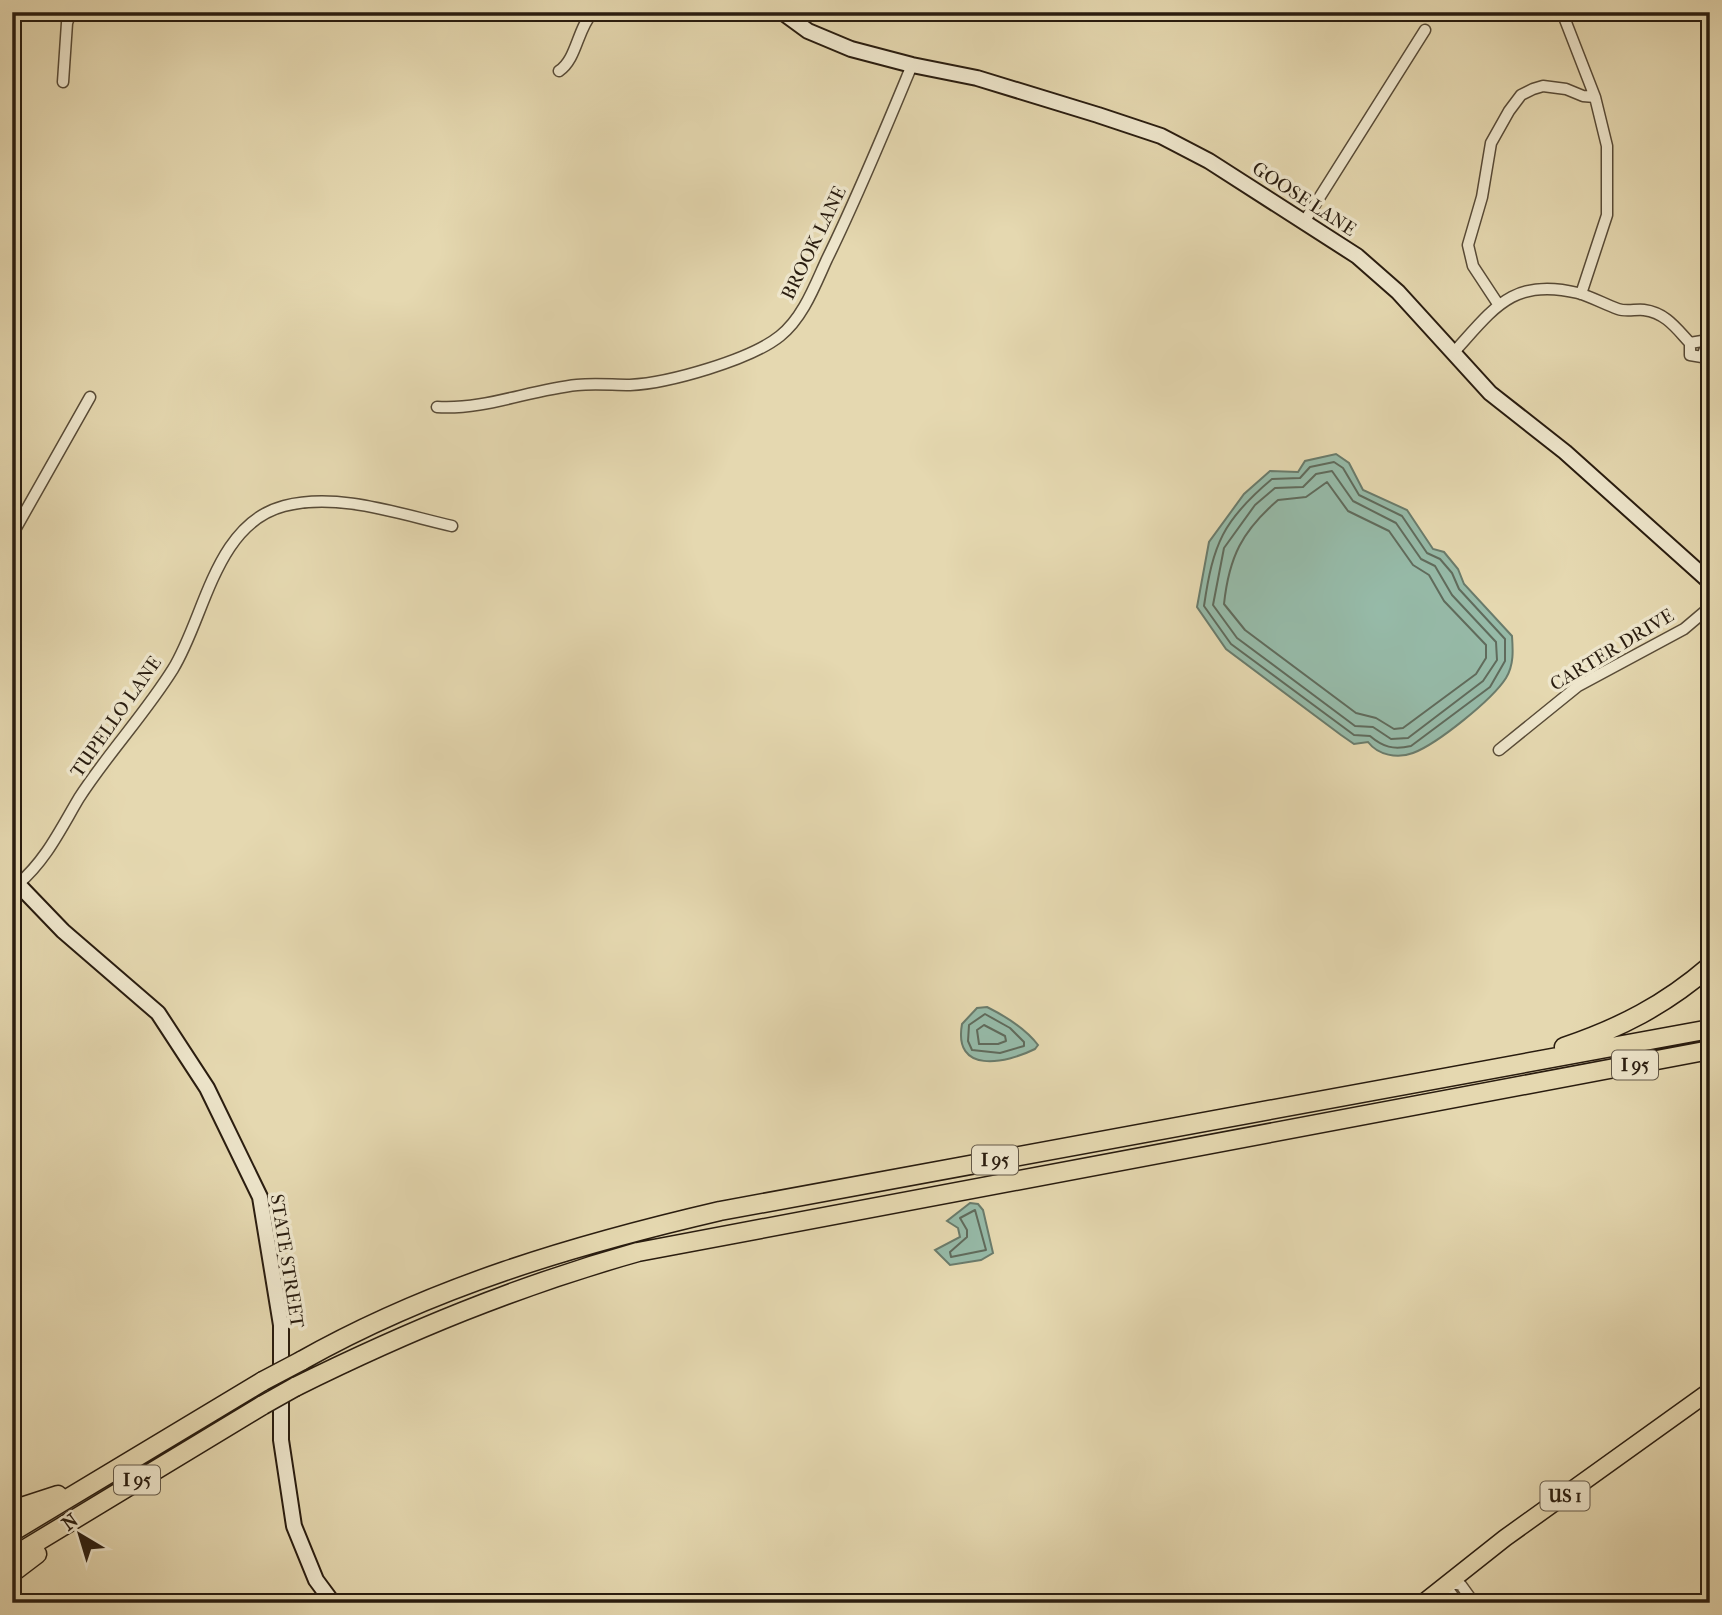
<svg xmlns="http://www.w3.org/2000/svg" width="1722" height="1615" font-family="'IM FELL French Canon',serif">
<rect width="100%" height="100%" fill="#e5d8b0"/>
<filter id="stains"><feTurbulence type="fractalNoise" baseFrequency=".00286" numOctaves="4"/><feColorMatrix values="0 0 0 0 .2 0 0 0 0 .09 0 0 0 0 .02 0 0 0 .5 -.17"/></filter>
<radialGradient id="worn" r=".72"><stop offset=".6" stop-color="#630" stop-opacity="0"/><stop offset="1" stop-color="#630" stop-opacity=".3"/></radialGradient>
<path fill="#96baa8" stroke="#6a7b6b" stroke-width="2" d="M1336 454 1349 463 1363 490 1407 510 1433 549 1444 552 1458 569 1464 584 1512 636C1513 650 1514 665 1506 678 1492 700 1437 744 1413 753 1397 759 1378 755 1368 742L1354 744 1341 735 1226 649 1197 607 1209 542 1244 494 1270 471 1298 472 1305 461Z
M987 1007C1005 1016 1026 1029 1038 1045L1035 1049C1005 1064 953 1074 962 1024L977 1008Z
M970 1203 978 1204 983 1210 993 1253 981 1260 950 1265 935 1250 960 1237 958 1228 947 1221Z"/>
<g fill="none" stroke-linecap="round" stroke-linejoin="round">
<path stroke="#606b5c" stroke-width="2" d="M1334 462 1343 468 1359 495 1402 516 1427 553 1440 559 1452 573 1459 589 1505 639V661L1490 687 1411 746C1393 750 1383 747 1370 736L1354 735 1231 644 1204 606C1213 544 1223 520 1272 479L1300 478 1310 467Z
M1332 471 1353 501 1396 523 1421 559 1435 566 1452 595 1496 642 1497 660 1483 681 1408 738 1391 739 1373 727 1355 726 1237 638 1213 605 1224 548 1255 505 1275 488 1303 487 1316 474Z
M1327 482 1348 511 1389 531 1413 565 1429 575 1444 601 1486 645V658L1476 674 1403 728 1394 729 1376 718 1356 713 1245 630 1224 604C1229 557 1242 531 1278 500L1306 497Z
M985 1014 1010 1028 1024 1042V1046L1000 1053 972 1050 968 1041 969 1025Z
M984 1025 1005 1036 1006 1041 998 1044H979L977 1030Z
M975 1210 986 1250 951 1257 950 1252 967 1237V1230L960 1218Z"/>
<g stroke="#584b37" stroke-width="13">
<path id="street" d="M1562 12 1595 97
M559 71C577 59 577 29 593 12
M63 82 67 23 71 12
M1304 222 1425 30
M1498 304 1473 266 1468 245 1482 197 1491 143 1509 111 1521 95 1533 89 1543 86 1566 89 1583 96 1595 97 1607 146V215L1581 294
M1454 352C1494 308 1513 277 1578 293 1592 297 1604 304 1618 309 1626 312 1636 309 1644 310 1666 313 1676 328 1690 343V355L1702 357 1706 346 1702 341 1690 343
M437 407C485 410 529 390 577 385 595 383 612 385 630 385 669 383 750 360 780 336 803 318 815 285 827 259 858 196 885 130 912 65
M12 535 90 397
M1499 750 1578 686 1684 629 1710 607
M18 884C46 860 60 830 79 798 108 753 145 714 173 669 205 617 215 524 284 506 338 492 399 514 452 526
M1458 1603 1450 1592 1448 1582 1461 1585 1474 1603
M1704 1603 1710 1595"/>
</g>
<g stroke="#291c0f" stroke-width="18">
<path id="secondary" d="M782 12 808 31 851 49 912 65 977 78 1098 115 1161 136 1209 161 1357 256 1398 292 1490 393 1565 452 1710 582
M12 878 63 931 158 1013 207 1088 260 1197 281 1325V1440L294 1526 316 1580 333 1603"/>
</g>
<g stroke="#291c0f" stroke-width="19">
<path id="primary" d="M1423 1603 1505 1538 1710 1391"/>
</g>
<g stroke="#291c0f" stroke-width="21">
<path id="highway" d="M1564 1047C1620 1028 1665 1005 1710 966
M301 1361C432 1287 574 1245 720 1211L1710 1029
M295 1387C408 1331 517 1286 638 1252L1710 1050
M12 1510 58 1495
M12 1532 263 1381
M12 1557 263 1405
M12 1573 37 1554"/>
</g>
<use href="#street" stroke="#eee6cc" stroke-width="10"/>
<use href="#secondary" stroke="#eee6cc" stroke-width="14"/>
<use href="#primary" stroke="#e5d8b0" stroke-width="16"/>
<use href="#highway" stroke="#e5d8b0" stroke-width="18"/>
<g stroke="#291c0f" stroke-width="21" stroke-linecap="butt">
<path id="highway-bridge" d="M263 1381 301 1361
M263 1405 295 1387"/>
</g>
<use href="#highway-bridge" stroke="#e5d8b0" stroke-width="18"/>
</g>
<g text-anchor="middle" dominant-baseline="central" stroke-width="7" stroke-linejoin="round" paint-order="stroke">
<g fill="#eee6cc" stroke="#645948" stroke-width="2">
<rect x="1612" y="1050.5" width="46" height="29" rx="5"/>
<rect x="972" y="1145.5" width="46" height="29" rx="5"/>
<rect x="114" y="1465.5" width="46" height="29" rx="5"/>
<rect x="1540.5" y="1481.5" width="49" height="29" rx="5"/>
</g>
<g font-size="18" font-weight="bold" fill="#291c0f">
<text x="1635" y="1065">I 95</text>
<text x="995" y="1160">I 95</text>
<text x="137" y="1480">I 95</text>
<text x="1565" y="1496">US 1</text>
</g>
<g font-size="19" fill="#291c0f" stroke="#eee6cc">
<text transform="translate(1304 199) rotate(33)">GOOSE LANE</text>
<text transform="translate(814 243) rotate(-64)">BROOK LANE</text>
<text transform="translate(1612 650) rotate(-31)">CARTER DRIVE</text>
<text transform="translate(116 717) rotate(-55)">TUPELLO LANE</text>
<text transform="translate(287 1261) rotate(81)">STATE STREET</text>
</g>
</g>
<rect width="1722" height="1615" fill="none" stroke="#e5d8b0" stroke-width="42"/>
<rect x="14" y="14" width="1694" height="1587" fill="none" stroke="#291c0f" stroke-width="3.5"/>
<rect x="21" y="21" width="1680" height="1573" fill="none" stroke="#291c0f" stroke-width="2"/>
<g transform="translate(80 1535) rotate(322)" stroke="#eee6cc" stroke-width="5" paint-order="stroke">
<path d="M0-5L12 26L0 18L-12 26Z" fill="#291c0f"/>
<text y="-10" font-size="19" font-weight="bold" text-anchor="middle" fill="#291c0f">N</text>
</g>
<rect width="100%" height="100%" filter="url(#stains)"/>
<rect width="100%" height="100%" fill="url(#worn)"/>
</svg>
